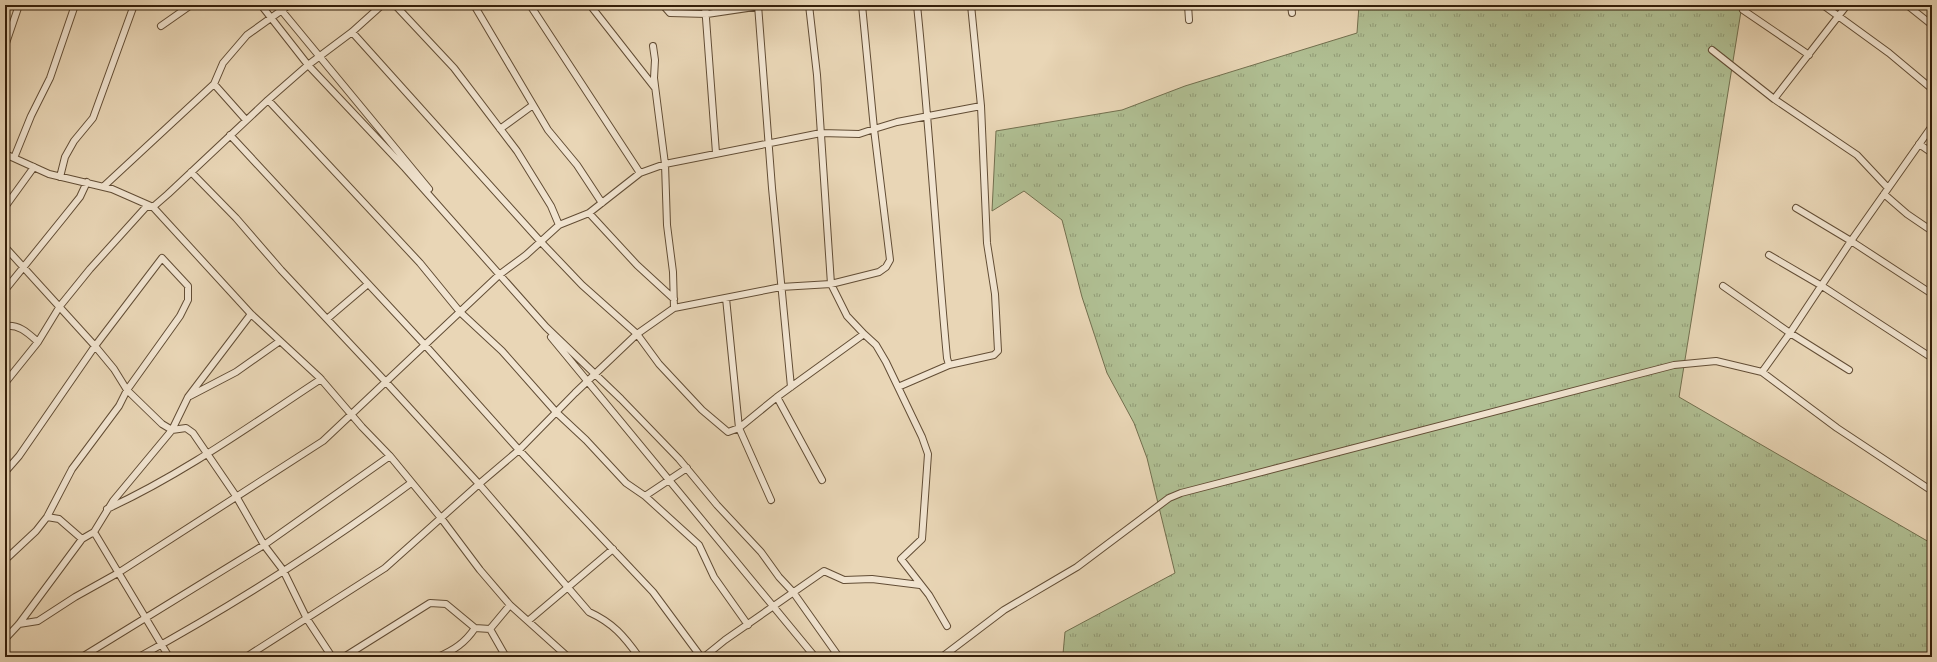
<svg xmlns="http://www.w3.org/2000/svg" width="1937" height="662" font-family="'EB Garamond',serif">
<defs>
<pattern id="grass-tufts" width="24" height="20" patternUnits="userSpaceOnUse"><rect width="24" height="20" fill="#b0bf93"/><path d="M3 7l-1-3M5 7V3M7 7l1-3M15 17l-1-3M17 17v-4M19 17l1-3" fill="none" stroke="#909b76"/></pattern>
</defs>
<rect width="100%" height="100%" fill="#e9d6b6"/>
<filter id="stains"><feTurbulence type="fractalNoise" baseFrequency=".005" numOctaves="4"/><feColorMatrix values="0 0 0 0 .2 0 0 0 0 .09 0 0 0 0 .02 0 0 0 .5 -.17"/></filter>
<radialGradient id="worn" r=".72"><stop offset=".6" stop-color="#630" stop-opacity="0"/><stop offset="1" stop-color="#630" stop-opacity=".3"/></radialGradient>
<path fill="url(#grass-tufts)" stroke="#726f4e" d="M1359 5H1742L1679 397 1929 542 1932 657H1058L1063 654 1065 632 1175 573 1147 458 1134 423 1107 373 1082 297 1062 220 1024 191 992 211 996 131 1122 110 1185 86 1357 33Z"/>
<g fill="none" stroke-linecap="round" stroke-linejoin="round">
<g stroke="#624d35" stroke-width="8">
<path id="street" d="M261 5 308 65 405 168 546 327 621 399 679 459 717 505 761 552 779 577 793 592 839 657
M277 5 429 189
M474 5 548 130 577 165 602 203
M530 5 640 173
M590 5 655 88
M663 5 670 13 707 14 768 5
M705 5 716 153
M758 5 772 188 791 387
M862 5 874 129 897 122 981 106
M1188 5 1189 20
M1291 5 1292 13
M1823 5 1889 53 1932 89
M1847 5 1774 99 1857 155 1888 188
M1907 5 1932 25
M1743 10 1809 55
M161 26 191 5
M352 32 540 241 582 285 637 334 659 364 702 410 728 432 739 428 777 397 864 334 847 316 831 284 817 75 809 5
M5 46 19 5
M653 46 655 60 654 78 665 164 667 225 673 272 674 308
M1712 50 1774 99
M214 84 246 120
M268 100 420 263 460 312 502 351 556 412 586 440 626 483 645 496 699 545 714 577 748 625
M1932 126 1851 241 1932 294
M500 129 533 105
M230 135 425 345 519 450 653 592 701 657
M1919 144 1932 153
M5 154 49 174 112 189 153 207 251 314
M14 158 31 116 50 78 75 5
M191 172 236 218 281 270 385 381 479 484 589 612C613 623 624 636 639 657
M60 177 65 157 74 141 93 118 134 5
M104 186 214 84 223 63 247 35 289 5
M1884 194 1907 214 1932 231
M5 207 34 167
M589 213 637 265 674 299
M5 247 95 346 114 369 127 390 162 424 172 430 186 428 193 433 236 496 264 545 283 570 307 619 332 657
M1769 255 1822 286 1932 358
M1723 286 1790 333 1849 370
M5 290 64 217 80 197 87 182
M726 298 739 428 771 500
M327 319 368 284
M5 326C19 324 28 333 38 342
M864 334 876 345 886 362 922 437 928 454 922 539 901 559 929 595 947 626
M551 337 815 657
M949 365 994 355 998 351 995 294 987 243 981 106 971 5
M1762 372 1837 428 1932 491
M5 383 38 342 60 306 90 269 146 207H153L168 194 268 100 308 65 352 32 382 5
M898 387 949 365 947 358C936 240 929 122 917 5
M190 396 236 372 280 341
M777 397 822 480
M5 472 19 456 95 346 162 258 188 286V300L180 316 127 390 119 406 72 469 47 517 36 531 5 560
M645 496 687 468
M107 509C183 474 251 425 321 379
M47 517 59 519 82 539
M94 532 169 657
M1932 586V591
M528 621 613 549
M19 624 38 621 75 597 118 573 323 441 499 275 526 255 559 225
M490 629 506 657
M5 639 19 624 82 539 94 532 113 501 172 430 188 397 251 314 320 378 362 427 390 456 441 518 480 570 510 605 568 657
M82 657 264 545 390 456
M139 657C232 606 326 546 411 483
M246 657 385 568 479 484 519 450 575 393 637 334 674 308 781 287 831 284 879 272 886 267 890 260 874 129 859 134 821 133 665 164 640 173 589 213 559 225 551 206 517 151 454 68 395 5
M344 657 430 603 446 604 475 628
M438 657C454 650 465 643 475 628L490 629 510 605
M704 657 725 640 824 571 844 580 872 579 920 585
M942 657 1004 610 1077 567 1169 498 1181 493 1674 365 1716 361 1762 372 1790 333 1851 241 1796 208"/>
</g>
<use href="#street" stroke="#f1e4d0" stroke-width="6"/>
</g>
<rect width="1937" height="662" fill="none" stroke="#e9d6b6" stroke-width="20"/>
<rect x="6" y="6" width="1925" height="650" fill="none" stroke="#351f0a" stroke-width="2"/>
<rect x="10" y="10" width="1917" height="642" fill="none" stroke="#351f0a"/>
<rect width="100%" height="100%" filter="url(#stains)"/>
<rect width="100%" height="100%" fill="url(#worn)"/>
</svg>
